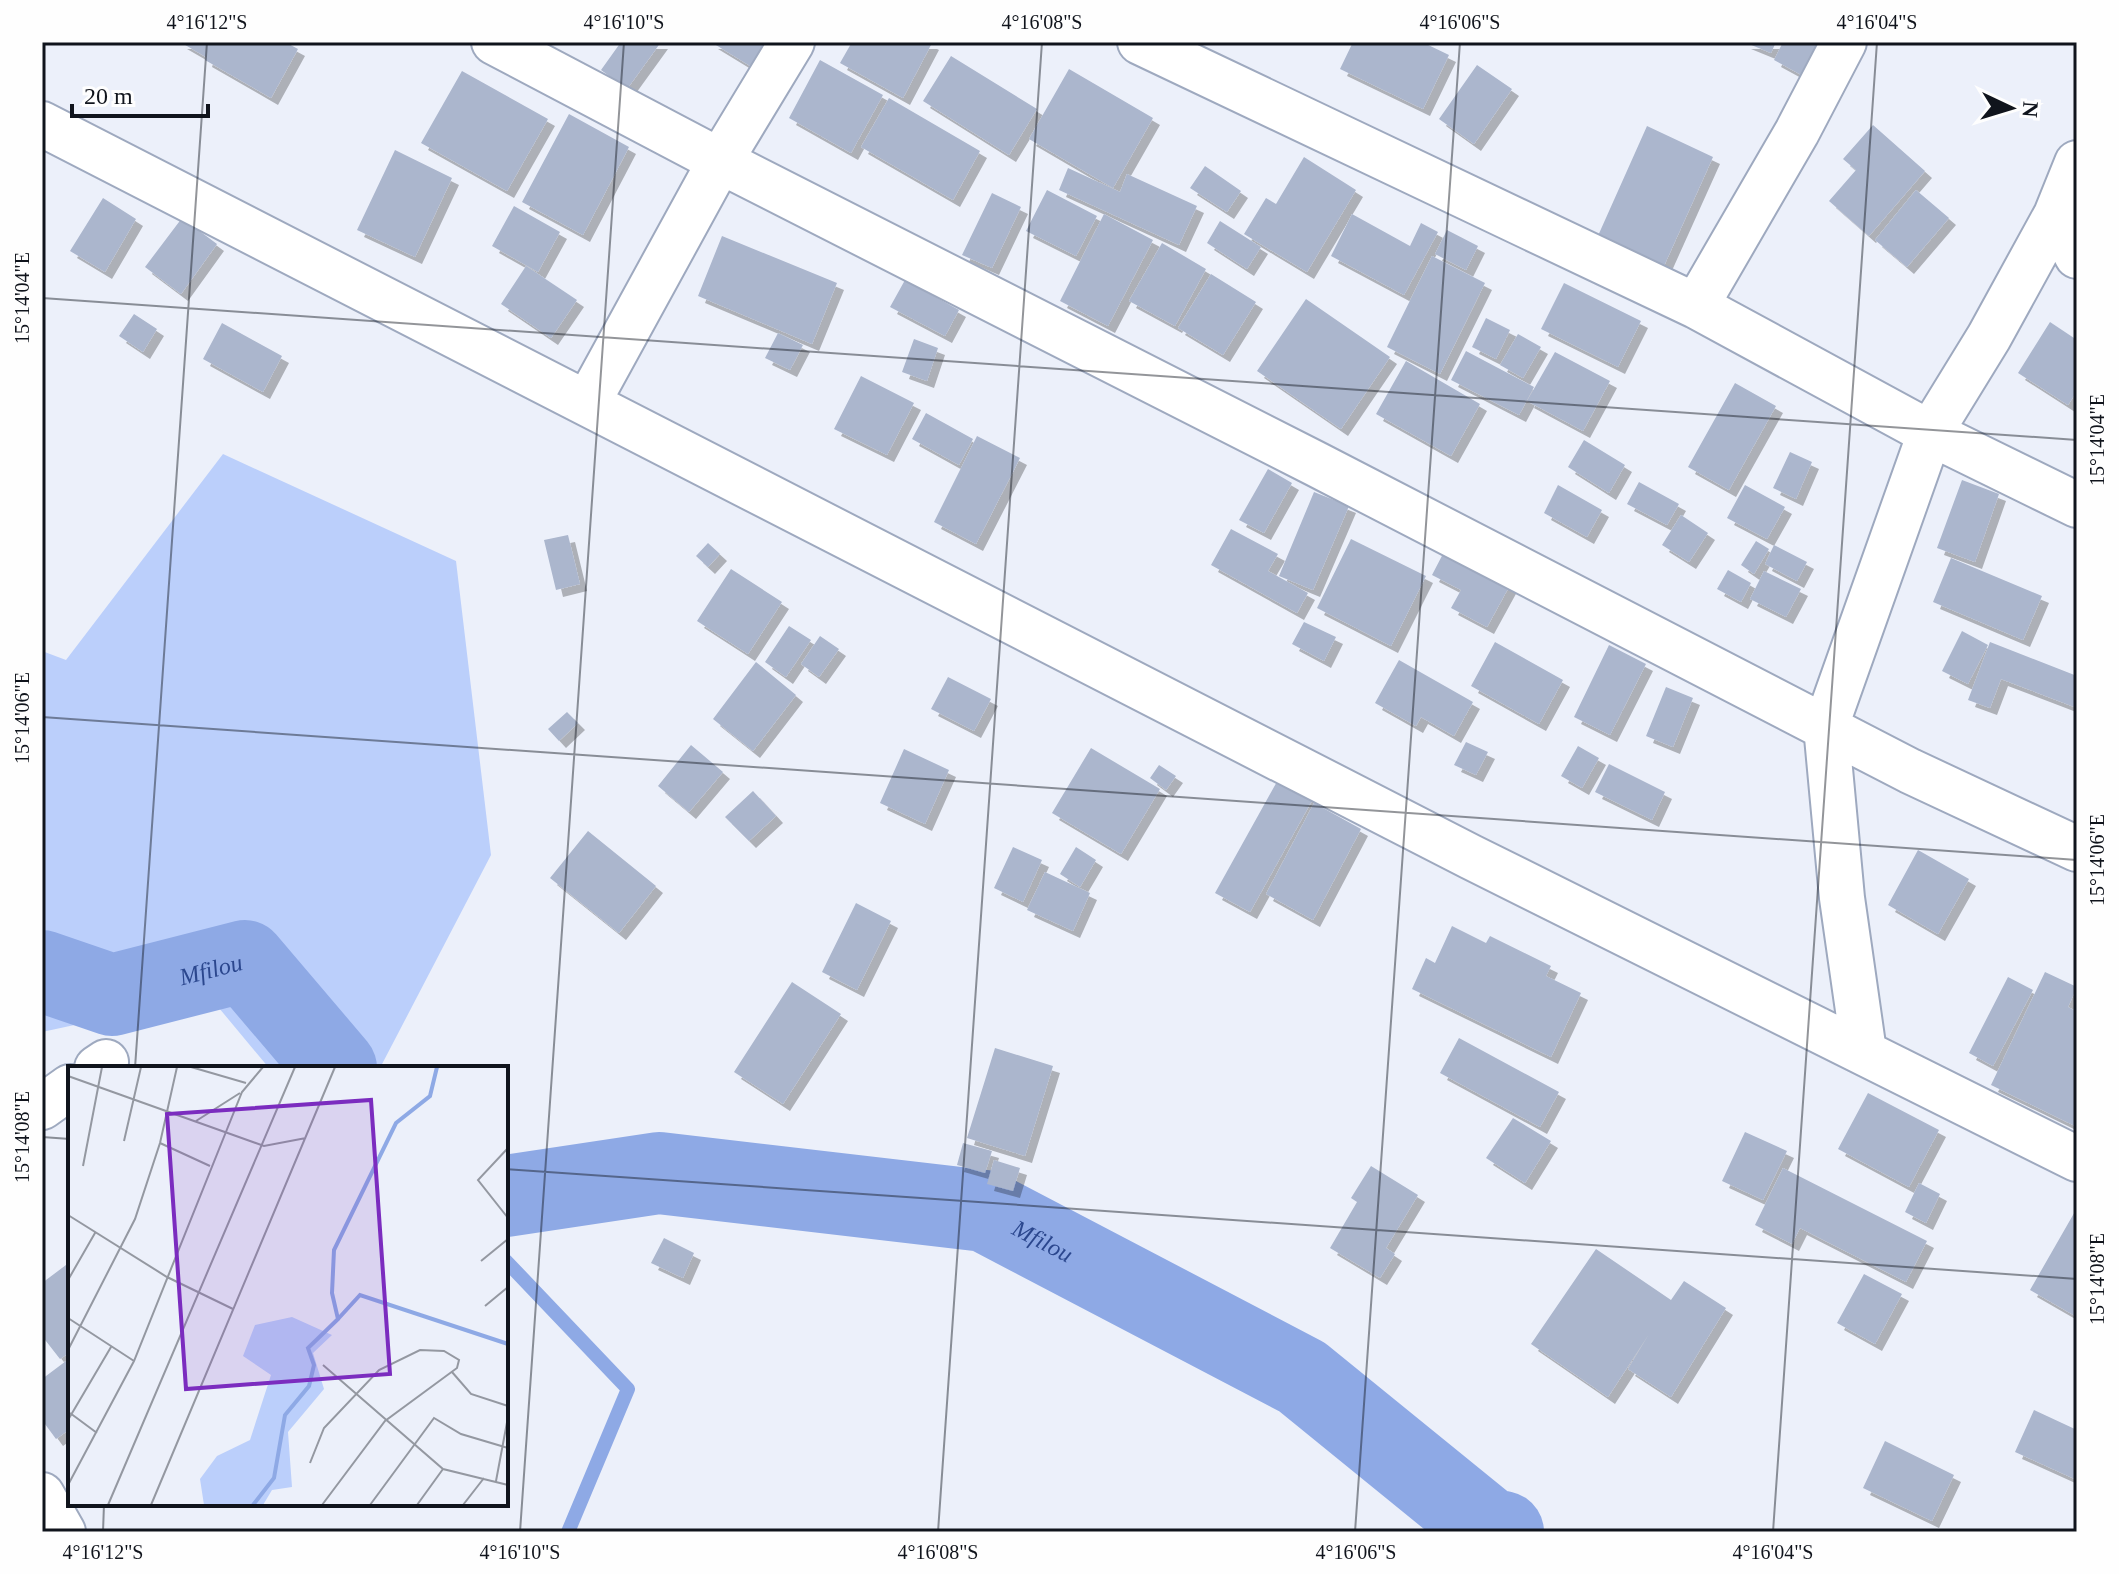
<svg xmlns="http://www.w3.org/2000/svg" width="2119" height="1574" font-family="'Times New Roman',serif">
<defs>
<filter id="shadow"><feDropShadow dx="7" dy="7" stdDeviation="0" flood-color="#0004"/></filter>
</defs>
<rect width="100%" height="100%" fill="#ecf0fa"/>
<path fill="#bbcffb" d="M223 454 456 561 491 855 380 1068H269L209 996 42 1032V651L66 660Z"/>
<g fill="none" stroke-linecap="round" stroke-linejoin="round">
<path stroke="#8ea9e5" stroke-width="14" d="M506 1261 628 1389 568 1532"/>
<g stroke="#8ea9e5" stroke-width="82">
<path id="s1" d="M42 971 112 995 245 961 336 1068"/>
<path id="s2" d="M506 1196 659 1173 985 1211 1302 1377 1489 1529 1503 1532"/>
</g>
</g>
<path fill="#abb6cd" filter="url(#shadow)" d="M180 42H285L298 49 271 98 205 60 206 57Z
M621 42H661L627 89 601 70Z
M711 42H766L752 67Z
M852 42H930L932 43 903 98 840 63Z
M1353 42H1422L1449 55 1423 109 1340 69Z
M1744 42H1776L1771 53Z
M1783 42H1827L1807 78 1774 60Z
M951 56 1037 109 1009 155 923 101Z
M820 60 883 95 851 153 789 118Z
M1477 65 1512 89 1474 144 1439 119Z
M1069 69 1153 118 1113 188 1029 139Z
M462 71 548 119 507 191 421 143Z
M889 98 980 151 953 200 861 147Z
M569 114 629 147 583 235 522 202Z
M1873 125 1925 171 1869 236 1829 201 1856 170 1843 159Z
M1647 126 1713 157 1663 268 1597 238Z
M395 150 452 178 415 257 357 230Z
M1304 157 1356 190 1307 272 1244 234 1266 198 1276 204Z
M1205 166 1241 191 1227 212 1190 188Z
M1068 168 1120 192 1127 174 1197 206 1179 245 1059 190Z
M1047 190 1097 216 1076 256 1026 231Z
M1916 190 1949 218 1907 267 1875 240Z
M992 193 1021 207 992 268 962 255Z
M103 198 136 219 105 272 70 251Z
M514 206 560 232 538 272 492 246Z
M1104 214 1153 240 1108 326 1060 301Z
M1352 214 1410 246 1421 223 1438 232 1404 295 1331 256Z
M182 218 217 244 181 294 145 267Z
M1220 221 1261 247 1247 269 1207 243Z
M1447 230 1478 246 1466 270 1435 254Z
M722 236 837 283 812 344 698 296Z
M1162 243 1206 269 1175 326 1129 301Z
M1432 256 1485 283 1440 374 1387 347Z
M526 266 577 300 551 338 501 304Z
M1211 274 1256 302 1223 355 1178 328Z
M905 280 959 310 945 336 890 307Z
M1564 283 1641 321 1618 367 1541 329Z
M1306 299 1390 357 1341 429 1257 371Z
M134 314 157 329 143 352 119 336Z
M1486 318 1510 330 1496 359 1472 347Z
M2050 322 2077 340V391L2068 405 2018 373Z
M222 323 282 356 263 392 203 359Z
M778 333 803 345 790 370 765 358Z
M1518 334 1541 347 1523 378 1500 365Z
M914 339 938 348 927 381 902 372Z
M1466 351 1534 387 1519 415 1451 380Z
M1555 352 1610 381 1583 431 1527 401Z
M1406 361 1480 404 1451 456 1376 414Z
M861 376 914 403 887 455 834 429Z
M1735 383 1776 406 1729 490 1688 467Z
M926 413 973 439 959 465 912 439Z
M977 436 1020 458 976 544 934 522Z
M1584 440 1625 465 1609 493 1568 467Z
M1790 452 1812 462 1796 499 1773 488Z
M1268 469 1292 483 1264 533 1239 520Z
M1962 480 1999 494 1975 562 1937 548Z
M1639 482 1679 504 1667 525 1627 504Z
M1558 485 1602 510 1587 537 1544 513Z
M1745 485 1785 507 1767 539 1727 518Z
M1314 492 1349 506 1313 590 1279 576Z
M1681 515 1708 533 1689 562 1662 545Z
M1231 529 1278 554 1268 571 1308 593 1297 613 1211 565Z
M568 535 580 584 556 590 544 540Z
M1351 539 1426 576 1391 646 1317 608Z
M1756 541 1769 549 1754 574 1741 565Z
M708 543 720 554 708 567 696 556Z
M1774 545 1807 562 1797 581 1765 564Z
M1445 550 1510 585 1487 627 1451 608 1461 590 1432 575Z
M1951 558 2042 596 2023 640 1933 602Z
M731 569 782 602 748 654 697 621Z
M1728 570 1751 583 1741 602 1717 589Z
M1764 571 1801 589 1786 617 1750 599Z
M1304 622 1336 637 1324 661 1292 644Z
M789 626 811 640 786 677 765 662Z
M1962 631 1988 645 1968 684 1942 671Z
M820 636 839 649 819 677 801 664Z
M1495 642 1563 680 1539 724 1471 686Z
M1990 642 2077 676V708L2001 679 1990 708 1968 700Z
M1609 645 1646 664 1610 735 1574 717Z
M1399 660 1473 702 1454 736 1421 717 1416 726 1375 703Z
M756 662 796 695 753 751 713 719Z
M948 677 991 699 974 731 931 709Z
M1666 687 1693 698 1673 747 1646 736Z
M567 712 578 723 559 741 548 729Z
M1466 742 1488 752 1476 775 1454 765Z
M691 745 723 772 689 812 658 786Z
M1578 746 1599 758 1582 788 1561 776Z
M1091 748 1160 789 1121 854 1052 813Z
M904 749 949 770 925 824 880 803Z
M1609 764 1665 792 1652 820 1595 792Z
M1159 765 1176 776 1166 790 1150 778Z
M1279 778 1314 797 1250 912 1215 893Z
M753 791 776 816 749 841 725 817Z
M1314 803 1361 829 1313 920 1266 894Z
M588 831 656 886 619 933 550 878Z
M1013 847 1042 860 1023 902 994 888Z
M1076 847 1096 860 1080 887 1060 874Z
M1918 850 1969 879 1938 934 1888 905Z
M1045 872 1090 893 1073 931 1027 910Z
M856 903 891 921 857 990 822 972Z
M1452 926 1486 943 1490 936 1551 966 1546 976 1581 993 1551 1057 1412 989 1426 958 1435 963Z
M2045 972 2077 987 2068 1007 2077 1012V1127L1991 1085Z
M2008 977 2033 990 1993 1066 1969 1053Z
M792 982 841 1014 783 1104 734 1072Z
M1459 1038 1559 1092 1540 1127 1440 1073Z
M995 1048 1053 1066 1025 1156 967 1138Z
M1868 1093 1939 1130 1909 1187 1838 1149Z
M1513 1118 1551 1141 1525 1183 1486 1158Z
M1745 1132 1787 1151 1763 1200 1722 1181Z
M963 1143 992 1151 985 1173 957 1165Z
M994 1160 1020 1168 1013 1191 987 1184Z
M1371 1166 1418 1195 1386 1248 1395 1254 1380 1278 1330 1248 1357 1202 1351 1198Z
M1783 1168 1927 1241 1906 1282 1800 1228 1792 1244 1755 1225Z
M1919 1183 1940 1194 1926 1223 1905 1212Z
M2077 1208V1317L2030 1290Z
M664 1238 694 1253 683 1278 651 1263Z
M1596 1249 1671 1300 1684 1281 1726 1308 1671 1397 1628 1369 1649 1334 1608 1397 1531 1344Z
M70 1262V1352L60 1359 42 1336V1283Z
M1864 1274 1902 1294 1875 1344 1837 1323Z
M70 1358V1429L56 1439 42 1420V1379Z
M2034 1410 2077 1430V1480L2015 1452Z
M1885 1441 1954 1475 1932 1521 1863 1488Z"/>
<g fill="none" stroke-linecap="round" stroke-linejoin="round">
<g stroke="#9ea9bf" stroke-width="48">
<path id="street" d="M494 42 720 161 1316 464 1910 771 2077 849
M1140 42 1696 306 1930 433 2077 505
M42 124 1471 857 2077 1159
M2056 215 2077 256
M1696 306 1797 132 1844 42
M588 402 720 161 792 42
M1864 1052 1842 898 1826 726 1930 433 1989 337 2056 215 2077 163
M97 1068 106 1062
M42 1107 70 1087
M42 1495 63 1532"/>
</g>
<use href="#street" stroke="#fff" stroke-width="44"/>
</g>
<path fill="none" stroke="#10141c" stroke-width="2" stroke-opacity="0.45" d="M42 298 2077 440M42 717 2077 860M135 1068 207 42M42 1137 70 1139M506 1169 2077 1279M103 1532 104 1504M520 1532 624 42M938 1532 1042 42M1355 1532 1460 42M1773 1532 1877 42"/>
<g text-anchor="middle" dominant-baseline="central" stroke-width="6" stroke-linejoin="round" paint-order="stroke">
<g font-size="24" font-style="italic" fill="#2b478e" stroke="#fefefe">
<text stroke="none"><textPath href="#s1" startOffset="176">Mfilou</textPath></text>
<text stroke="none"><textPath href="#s2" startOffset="548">Mfilou</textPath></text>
</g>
</g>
<g transform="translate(68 1066)">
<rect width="440" height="440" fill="#ecf0fa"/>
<path d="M224 251 264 269 245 287 256 323 220 366 224 421 204 424 195 439H136L132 413 149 390 182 374 203 309 175 290 187 259Z" fill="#bbcffb"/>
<path fill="none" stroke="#8ea9e5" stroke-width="4" d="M270 253 292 229 440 278M185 439 206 412 217 349 241 320 246 299 240 282 270 253 264 227 266 184 328 57 362 30 369 1"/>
<path fill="none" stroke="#9498a1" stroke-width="2" d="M123 1 178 17M0 10 196 80 238 72M128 55 172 27M56 75 73 1M92 77 142 100M440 82 410 114 440 152M15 100 34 1M0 149 99 211 165 243M413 195 440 173M0 214 27 167M417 240 440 221M0 252 66 295M0 284 67 153 92 77 109 1M255 299 375 403 440 419M384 306 403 328 440 340M2 347 29 367M0 354 43 281M242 397 256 362 311 304 352 284 376 285 391 294 389 302 317 355 254 439M428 415 440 351M0 419 66 295 174 26 195 1M40 439 227 1M83 439 267 1M302 439 366 352 393 368 440 382M349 439 375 403M395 439 416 412"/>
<path fill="#7b2cbf" fill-opacity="0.15" stroke="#7b2cbf" stroke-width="4" d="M303 34 322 308 118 323 99 48Z"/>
<rect width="440" height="440" fill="none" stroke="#10141c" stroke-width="4"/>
</g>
<rect width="2119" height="1574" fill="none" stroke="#fefefe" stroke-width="88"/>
<g transform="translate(2011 108) rotate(94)" stroke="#fefefe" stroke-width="6" paint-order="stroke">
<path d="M0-6L14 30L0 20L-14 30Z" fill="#10141c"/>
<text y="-12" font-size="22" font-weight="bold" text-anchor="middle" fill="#10141c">N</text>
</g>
<path d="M72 104v12h136v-12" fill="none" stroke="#10141c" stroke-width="4"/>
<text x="84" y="104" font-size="24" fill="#10141c" stroke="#fefefe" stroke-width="6" paint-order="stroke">20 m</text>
<rect x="44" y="44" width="2031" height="1486" fill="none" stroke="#10141c" stroke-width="3"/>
<g font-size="20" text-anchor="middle" fill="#10141c">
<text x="207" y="29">4°16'12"S</text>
<text x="624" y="29">4°16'10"S</text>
<text x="1042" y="29">4°16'08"S</text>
<text x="1460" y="29">4°16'06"S</text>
<text x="1877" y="29">4°16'04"S</text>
<text transform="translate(22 298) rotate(-90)" y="7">15°14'04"E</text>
<text transform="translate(2097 440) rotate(-90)" y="7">15°14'04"E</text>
<text transform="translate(22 718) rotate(-90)" y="7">15°14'06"E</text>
<text transform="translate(2097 860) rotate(-90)" y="7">15°14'06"E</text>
<text transform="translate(22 1137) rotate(-90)" y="7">15°14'08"E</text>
<text transform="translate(2097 1279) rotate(-90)" y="7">15°14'08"E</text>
<text x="103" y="1559">4°16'12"S</text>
<text x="520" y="1559">4°16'10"S</text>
<text x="938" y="1559">4°16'08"S</text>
<text x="1356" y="1559">4°16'06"S</text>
<text x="1773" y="1559">4°16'04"S</text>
</g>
</svg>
